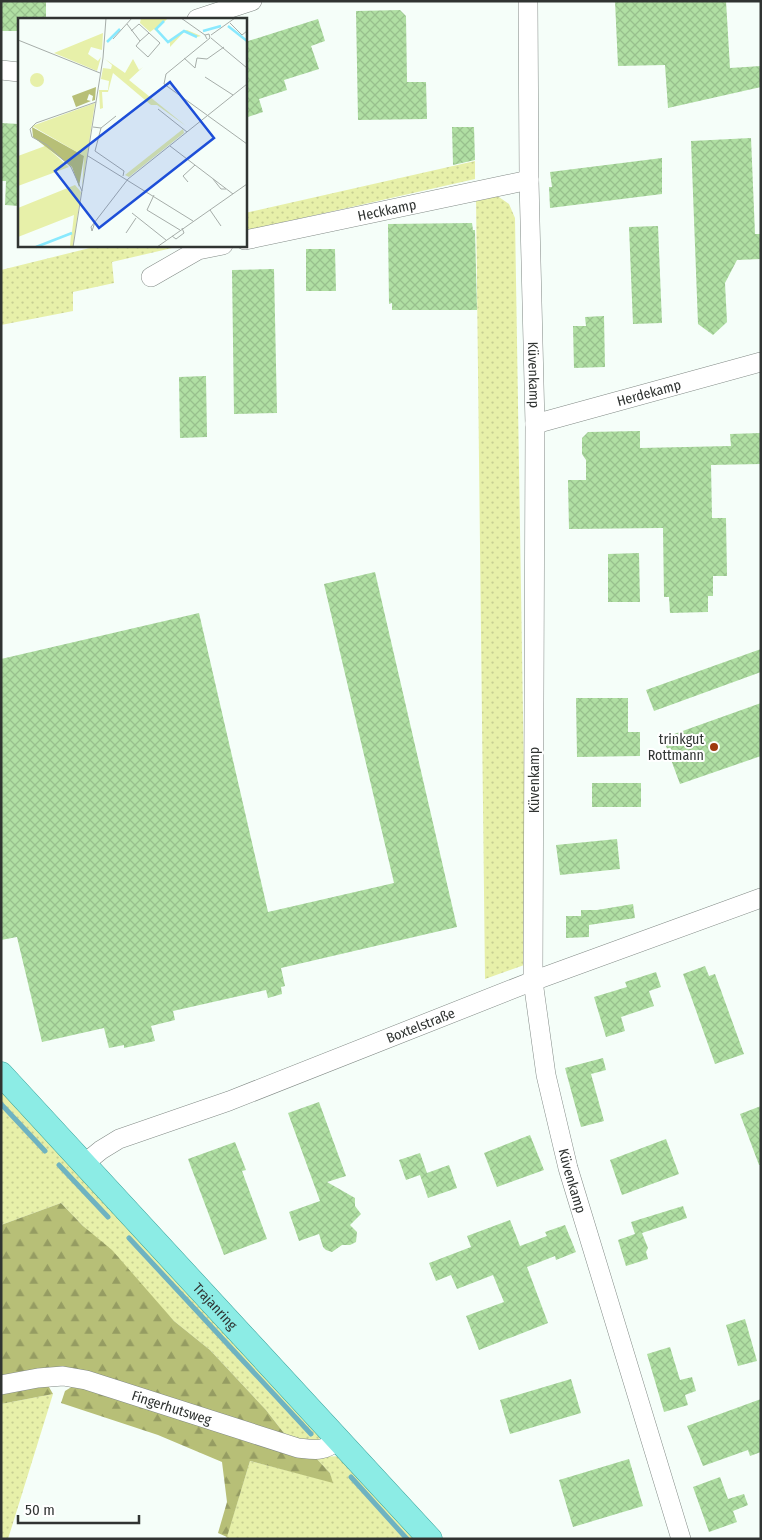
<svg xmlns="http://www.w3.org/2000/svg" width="762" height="1540" font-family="'Fira Sans Condensed',sans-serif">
<defs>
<pattern id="grass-dots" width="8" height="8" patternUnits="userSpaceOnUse" patternTransform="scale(1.25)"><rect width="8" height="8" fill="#e7f0a9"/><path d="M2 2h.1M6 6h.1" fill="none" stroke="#c6ce92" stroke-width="1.8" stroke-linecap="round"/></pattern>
<pattern id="forest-firs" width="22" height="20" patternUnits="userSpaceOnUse" patternTransform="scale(1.25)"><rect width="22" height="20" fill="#b7bf77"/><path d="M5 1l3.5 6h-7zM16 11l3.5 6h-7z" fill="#959c62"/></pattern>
<pattern id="building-cross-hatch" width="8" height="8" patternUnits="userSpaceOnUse" patternTransform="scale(1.25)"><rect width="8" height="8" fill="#b0dfa3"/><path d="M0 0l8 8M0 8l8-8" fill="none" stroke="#98c08d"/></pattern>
</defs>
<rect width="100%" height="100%" fill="#f5fef9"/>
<path fill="url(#grass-dots)" d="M475 161V179L245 231V213Z
M496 195 509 204 515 218 527 964 485 979 476 198Z
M102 245H185L112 262 114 283 73 292V311L1 325V270Z
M1 1089 322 1436 314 1445 290 1441 266 1410 210 1350 174 1321 61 1203 1 1225Z
M53 1394 8 1539H1V1404Z
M343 1456 420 1539H226L250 1461 332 1482 330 1473 315 1457Z"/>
<path fill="url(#forest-firs)" d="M61 1203 83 1226 112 1250 174 1321 210 1350 266 1410 290 1441 76 1373 1 1380V1225Z
M46 1382 53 1394 1 1404V1390Z
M78 1383 315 1457 330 1473 333 1483 250 1461 227 1537 218 1533 227 1502 222 1462 158 1435 61 1403 65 1391Z"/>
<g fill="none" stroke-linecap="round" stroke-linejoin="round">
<path stroke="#6eb3c1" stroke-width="5" d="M1 1104 45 1151
M59 1165 108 1217
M129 1238 311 1434
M351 1477 407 1539"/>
</g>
<path fill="url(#building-cross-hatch)" d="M1 1H46V19H19V31H1Z
M615 1H726L730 68 761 66V87L668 108 665 65 618 66Z
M400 10 406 16 407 82H426L427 119 358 120 356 11Z
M318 19 325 41 311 46 319 69 284 80 287 90 259 99 263 112 245 118V42Z
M1 123 19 124V206L5 205 6 181H1Z
M452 127H474L475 160 453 165Z
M751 138 755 234H761V259L737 260 725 283 727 322 713 335 698 324 691 141Z
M662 158V194L550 208 549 187H552L550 172Z
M472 223 473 230H475L477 310H392V303L389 304 388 224Z
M658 226 662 323 633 324 629 227Z
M306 249H335L336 291H306Z
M274 269 277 413 234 414 232 270Z
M604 316 605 367 574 368 573 326H586L585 317Z
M206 376 207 437 180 438 179 377Z
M640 431V448L731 446 730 434 761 433V464L711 465 712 518H726L727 576H713V596H708V612L670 613 669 597H664L663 528 569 529 568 480H586V460L582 454V438L588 432Z
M639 553 640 602H608V554Z
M375 572 457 927 281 968 285 986 281 987 282 994 268 998 266 990 173 1011 175 1020 151 1026 155 1041 124 1048V1045L109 1048 104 1028 42 1042 17 937 1 940V659L199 613 268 912 394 883 324 584Z
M761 649V672L654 711 646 690Z
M576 698H628V732H640V756L577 757Z
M761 703V756L680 784 663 738Z
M592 783H641V807H592Z
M617 839 620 869 560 875 556 845Z
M633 904 635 918 589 925V937L566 938V916H581V910H597Z
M705 966 709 976 715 974 744 1054 715 1064 683 974Z
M656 972 661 987 649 991 654 1006 621 1017 625 1031 606 1037 594 997 627 987 625 982Z
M603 1058 606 1070 591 1074 604 1121 581 1127 565 1068Z
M319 1102 346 1176 327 1182 355 1198V1206L361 1214 350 1225 357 1232 356 1242 350 1245H342L332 1252 326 1250 323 1247 319 1234 299 1241 289 1212 320 1201 288 1113Z
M761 1106V1165H759L740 1114Z
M530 1135 544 1170 497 1187 484 1153Z
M666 1139 679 1174 622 1195 610 1160Z
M235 1142 246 1170 242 1171 267 1239 224 1255 188 1159Z
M420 1153 427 1173 449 1165 457 1188 428 1198 420 1175 406 1180 399 1160Z
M683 1206 687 1218 642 1233 648 1248 646 1252 648 1259 626 1266 618 1240 635 1234 631 1222Z
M510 1220 520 1246 547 1236 545 1232 565 1225 576 1252 556 1260 555 1256 527 1267 548 1323 479 1350 466 1316 504 1302 493 1275 457 1289 451 1275 436 1281 429 1263 471 1247 467 1236Z
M745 1319 757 1361 738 1366 726 1325Z
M670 1347 680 1380 692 1377 696 1391 685 1395 688 1405 664 1412 647 1354Z
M571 1379 581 1413 510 1434 500 1400Z
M761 1399V1452L750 1456 748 1450 703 1466 687 1426Z
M629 1459 643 1506 573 1527 559 1480Z
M720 1477 728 1499 744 1494 748 1505 733 1511 737 1522 709 1532 693 1487Z"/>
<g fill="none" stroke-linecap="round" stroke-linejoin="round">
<g stroke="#828a86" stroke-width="20">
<g id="minor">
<path id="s1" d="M528 1 529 180 535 424 533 981 546 1075 568 1168 681 1539"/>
<path d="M197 19 252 1"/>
<path d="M1 70 19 72"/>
<path id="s2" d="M245 240 529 180"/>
<path d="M151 277 198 250 223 245"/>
<path id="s3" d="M535 424 761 362"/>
<path id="s4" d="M85 1163 101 1150 119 1139 229 1101 533 981 761 898"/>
<path id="s5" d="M1 1385 38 1378 63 1376 86 1380 298 1448C317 1450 323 1452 338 1440"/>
</g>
</g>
<g stroke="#3aa39b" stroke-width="25">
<g id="major">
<path id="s6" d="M1 1074 430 1539"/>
</g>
</g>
<use href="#minor" stroke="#fff" stroke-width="19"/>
<use href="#major" stroke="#8cece5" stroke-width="24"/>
</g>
<circle fill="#9f390f" stroke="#fff" stroke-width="2" cx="714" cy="747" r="5"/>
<g text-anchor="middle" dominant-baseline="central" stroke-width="4" stroke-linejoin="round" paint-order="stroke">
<g font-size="14" fill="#303432" stroke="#fff">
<text stroke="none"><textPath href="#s2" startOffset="145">Heckkamp</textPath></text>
<text stroke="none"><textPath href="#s1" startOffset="374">Küvenkamp</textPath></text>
<text stroke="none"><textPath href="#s3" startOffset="118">Herdekamp</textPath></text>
<text transform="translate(534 780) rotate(-90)">Küvenkamp</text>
<text stroke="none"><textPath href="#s4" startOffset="364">Boxtelstraße</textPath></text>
<text stroke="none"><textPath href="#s1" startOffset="1184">Küvenkamp</textPath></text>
<text stroke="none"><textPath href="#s6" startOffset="316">Trajanring</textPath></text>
<text stroke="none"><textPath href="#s5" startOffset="176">Fingerhutsweg</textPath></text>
</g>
<g font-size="14" fill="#303432" stroke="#fff" text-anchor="end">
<text x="704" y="739">trinkgut<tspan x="704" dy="16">Rottmann</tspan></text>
</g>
</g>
<g transform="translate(18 18)">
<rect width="229" height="229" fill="#f5fef9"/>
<path d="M123 0H150L139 11 150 24 155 22 165 13 169 12 183 18 179 19 166 14 152 29V25L136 11 132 14 122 5ZM85 15 84 32 73 29 70 36 80 43 83 39 79 53 36 35ZM87 41 107 55 115 41 121 52 125 49 111 62 168 108 139 87H133L95 55 90 74H84L85 90 82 91 81 72H90L91 63 83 61 85 50 93 51 94 47ZM77 85 64 171 66 138 14 108ZM165 111 166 115 111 159 107 157ZM27 128 51 149 0 168V138ZM57 167 63 174 55 229H52L53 216 17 229 54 214 56 197 0 219V190Z" fill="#e7f0a9"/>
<path d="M78 69 77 82 74 83 75 78 71 76 69 82 73 83 58 89 54 78ZM14 109 66 138 61 169 54 149 15 119Z" fill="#b7bf77"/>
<path d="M12 62a7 7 0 1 1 14 0a7 7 0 1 1-14 0Z" fill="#e7f0a9"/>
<path fill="none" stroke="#89e9fe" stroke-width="2.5" d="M146 3 138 11 150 24 166 13 179 19M210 8 229 23M185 13 203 8M89 24 102 11M18 229 54 215"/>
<path fill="none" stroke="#a6ada9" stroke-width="1" d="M163 0 187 17M212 5 224 17 229 13M109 6 122 23 118 28 130 39 142 25 131 15 122 23M113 13 121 6 131 15M193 17 217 0M193 20 229 50M95 21 114 0M189 21 187 17 191 16 192 20 148 56 146 66 229 126M0 22 82 55M166 40 177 50 179 40 189 41 206 29M187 59 215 77M140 91 169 114M75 109 83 110 98 98M83 110 77 133 106 153 105 158M12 111 14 119 29 127 53 149 64 173M12 111 18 105 78 84M152 128 215 176M70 138 175 203M195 161 203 171H208M170 164 165 158 177 147M136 177 129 192 162 212M192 192 203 208M114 195 148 222M77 204 74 213 73 209 110 161 229 66M108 215 118 200M154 218 158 221 166 215 164 210M55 229 85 40 88 0M139 229 229 166"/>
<path fill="#1d4ed8" fill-opacity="0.15" stroke="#1d4ed8" stroke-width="2.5" d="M152 64 196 120 81 210 37 153Z"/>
<rect width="229" height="229" fill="none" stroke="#303432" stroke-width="2.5"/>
</g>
<rect width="762" height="1540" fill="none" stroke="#303432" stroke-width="5"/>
<path d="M18 1515v8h121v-8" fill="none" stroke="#303432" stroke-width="2.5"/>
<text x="25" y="1515" font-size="15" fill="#303432" stroke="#ffffff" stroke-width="4" paint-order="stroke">50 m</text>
</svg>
